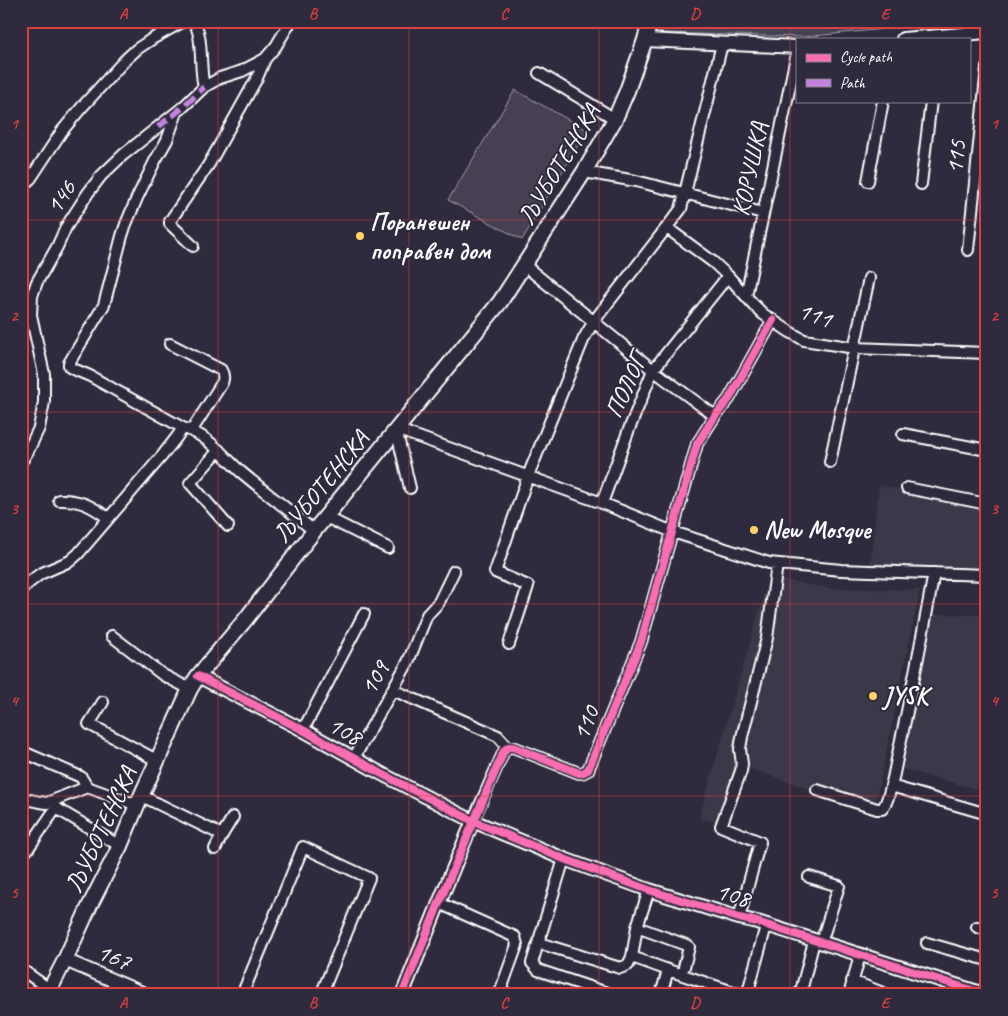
<svg xmlns="http://www.w3.org/2000/svg" width="1008" height="1016" font-family="Caveat,sans-serif">
<rect width="100%" height="100%" fill="#2f2a3d"/>
<filter id="ink" filterUnits="userSpaceOnUse"><feTurbulence type="fractalNoise" baseFrequency=".02" numOctaves="2"/><feDisplacementMap in="SourceGraphic" scale="10" xChannelSelector="R" yChannelSelector="G"/><feConvolveMatrix kernelMatrix="1 2 1 2 8 2 1 2 1" color-interpolation-filters="sRGB"/></filter>
<g filter="url(#ink)">
<path fill="#3c3749" d="M879 485 987 507V572L870 565Z
M769 577 826 588 920 590 874 811 739 765 719 823 699 818Z
M934 614 987 615V792L898 768Z"/>
<path fill="#464152" stroke="#a2a0a8" d="M663 21H936V24L803 37 661 33Z
M515 90 587 130 522 240 448 200Z"/>
<g fill="none" stroke-linecap="round" stroke-linejoin="round">
<g stroke="#fff" stroke-width="14">
<path id="minor" d="M193 21C204 34 199 69 204 87
M973 21 975 32
M539 73 615 119
M177 112 167 140 155 161 137 198 126 224 122 236 104 305 69 363V366L71 368 90 376 183 428C207 434 223 456 241 472 265 492 290 511 314 531
M584 172 636 181 763 213
M868 181 883 101
M921 184 931 101
M21 187 31 178 62 131 82 107 125 60 137 49 152 39 184 21
M667 228 713 262 728 276 753 304 763 314 790 332 804 340 855 348 987 353
M193 246 170 224V221L209 164 257 78 265 59 276 46 291 21
M968 250 987 68
M524 265 653 370 715 416
M746 296 797 52
M170 344 221 370C224 375 224 378 222 383L192 430
M396 429 602 503 673 532 769 563 841 570 987 575
M396 429 410 488
M903 434 987 450
M219 450 190 483 228 526
M21 462 28 451 39 428 44 402V374L31 315 32 296 37 282 57 247 66 227 88 193 101 176 123 155 182 108 204 87 220 78 242 71 265 59
M830 462 869 278
M907 488 987 504
M59 500C79 499 92 506 108 518
M602 503 628 432 653 370 728 276
M326 517 388 548
M21 589 40 574 70 561 78 554 162 456 176 438 183 428
M112 636 163 675 190 689
M509 644 528 586 495 572 528 476 584 338 594 321 681 209 722 44
M393 690 498 736 508 747
M103 702 89 724 158 761
M303 730 364 614
M21 751 81 777 87 787 137 805
M354 758 408 662 427 615 439 602 454 571
M891 786 987 814
M817 790 877 809H882C890 801 895 767 898 754 911 694 923 633 934 573
M142 796 222 835
M21 798 40 802 47 803 87 787
M473 821 504 751 508 747H513L579 773H582L588 770 641 642 697 444 715 416 729 399 773 320
M215 849 222 835 233 817
M27 850 56 808 120 846
M564 859 532 963 538 970 613 995
M809 877 839 886 821 943
M649 890 637 927 632 957 668 970 742 995
M439 903 515 937 517 945 499 995
M739 918 760 842 721 826 741 771 742 764 740 749 742 737 767 638 777 564
M637 927 686 945 689 947 684 967
M977 927 987 930
M539 943 620 968 628 965 632 957
M927 943 987 960
M21 969 49 989
M852 981 888 995
M242 995 303 847 369 878 321 995
M661 995 668 970
M747 995 766 926
M800 995 814 941
M849 995 860 955"/>
</g>
<g stroke="#fff" stroke-width="16">
<path id="tertiary" d="M903 39 987 32
M645 40 797 47
M198 676 303 730 382 774 473 821 564 859 649 890 739 918 757 922 987 995
M65 960 147 995
M402 995 439 903 473 821"/>
</g>
<g stroke="#fff" stroke-width="18">
<path id="secondary" d="M47 995 65 960 90 905 120 846 137 805 190 689 198 676 245 620 314 531 500 302 584 172 615 119 627 91 645 40 650 21"/>
</g>
<use href="#minor" stroke="#2f2a3d" stroke-width="10"/>
<use href="#tertiary" stroke="#2f2a3d" stroke-width="12"/>
<use href="#secondary" stroke="#2f2a3d" stroke-width="14"/>
<path stroke="#c483df" stroke-width="6" stroke-dasharray="12 6" stroke-linecap="butt" d="M158 127 182 108 204 87"/>
<g stroke="#2f2a3d" stroke-width="11">
<path id="cycleway" d="M198 676 303 730 382 774 473 821 564 859 649 890 739 918 757 922 987 995
M402 995 439 903 504 751 508 747H513L579 773H582L588 770 641 642 697 444 715 416 729 399 773 320"/>
</g>
<use href="#cycleway" stroke="#f96db3" stroke-width="8"/>
</g>
</g>
<path fill="none" stroke="#da3e3e" stroke-width="1" stroke-opacity="0.55" d="M218 21V995M409 21V995M599 21V995M790 21V995M21 220H987M21 412H987M21 604H987M21 796H987"/>
<g fill="#ffd166" stroke="#2f2a3d" stroke-width="2">
<circle cx="360" cy="236" r="5"/>
<circle cx="754" cy="530" r="5"/>
<circle cx="873" cy="696" r="5"/>
</g>
<g text-anchor="middle" dominant-baseline="central" stroke-width="4" stroke-linejoin="round" paint-order="stroke">
<g font-size="25" fill="#fff" stroke="#2f2a3d">
<text transform="translate(956 157) rotate(-84)">115</text>
<text transform="translate(559 165) rotate(-59)">ЉУБОТЕНСКА</text>
<text transform="translate(750 169) rotate(-78)">КОРУШКА</text>
<text transform="translate(61 197) rotate(-57)">146</text>
<text transform="translate(815 315) rotate(19)">111</text>
<text transform="translate(626 386) rotate(-65)">ПОЛОГ</text>
<text transform="translate(321 487) rotate(-51)">ЉУБОТЕНСКА</text>
<text transform="translate(375 678) rotate(-61)">109</text>
<text transform="translate(586 723) rotate(-68)">110</text>
<text transform="translate(345 731) rotate(29)">108</text>
<text transform="translate(101 830) rotate(-65)">ЉУБОТЕНСКА</text>
<text transform="translate(733 895) rotate(16)">108</text>
<text transform="translate(114 957) rotate(23)">167</text>
</g>
<g font-size="25" font-weight="bold" fill="#fff" stroke="#2f2a3d" text-anchor="start">
<text x="370" y="222">Поранешен<tspan x="370" dy="29">поправен дом</tspan></text>
<text x="764" y="530">New Mosque</text>
<text x="883" y="696">JYSK</text>
</g>
</g>
<rect width="1008" height="1016" fill="none" stroke="#2f2a3d" stroke-width="55"/>
<rect x="796" y="38" width="175" height="65" fill="#2f2a3d" stroke="#827f8b"/>
<rect x="806" y="54" width="25" height="8" fill="#f96db3" stroke="#827f8b"/>
<text x="840" y="62" font-size="15" fill="#ffffff">Cycle path</text>
<rect x="806" y="79" width="25" height="8" fill="#c483df" stroke="#827f8b"/>
<text x="840" y="88" font-size="15" fill="#ffffff">Path</text>
<rect x="28" y="28" width="952" height="960" fill="none" stroke="#da3e3e" stroke-width="2"/>
<g font-size="16" text-anchor="middle" font-weight="bold" fill="#da3e3e">
<text x="123" y="19">A</text>
<text x="313" y="19">B</text>
<text x="504" y="19">C</text>
<text x="695" y="19">D</text>
<text x="885" y="19">E</text>
<text x="14" y="129">1</text>
<text x="994" y="129">1</text>
<text x="14" y="321">2</text>
<text x="994" y="321">2</text>
<text x="14" y="514">3</text>
<text x="994" y="514">3</text>
<text x="14" y="706">4</text>
<text x="994" y="706">4</text>
<text x="14" y="898">5</text>
<text x="994" y="898">5</text>
<text x="123" y="1008">A</text>
<text x="313" y="1008">B</text>
<text x="504" y="1008">C</text>
<text x="695" y="1008">D</text>
<text x="885" y="1008">E</text>
</g>
</svg>
